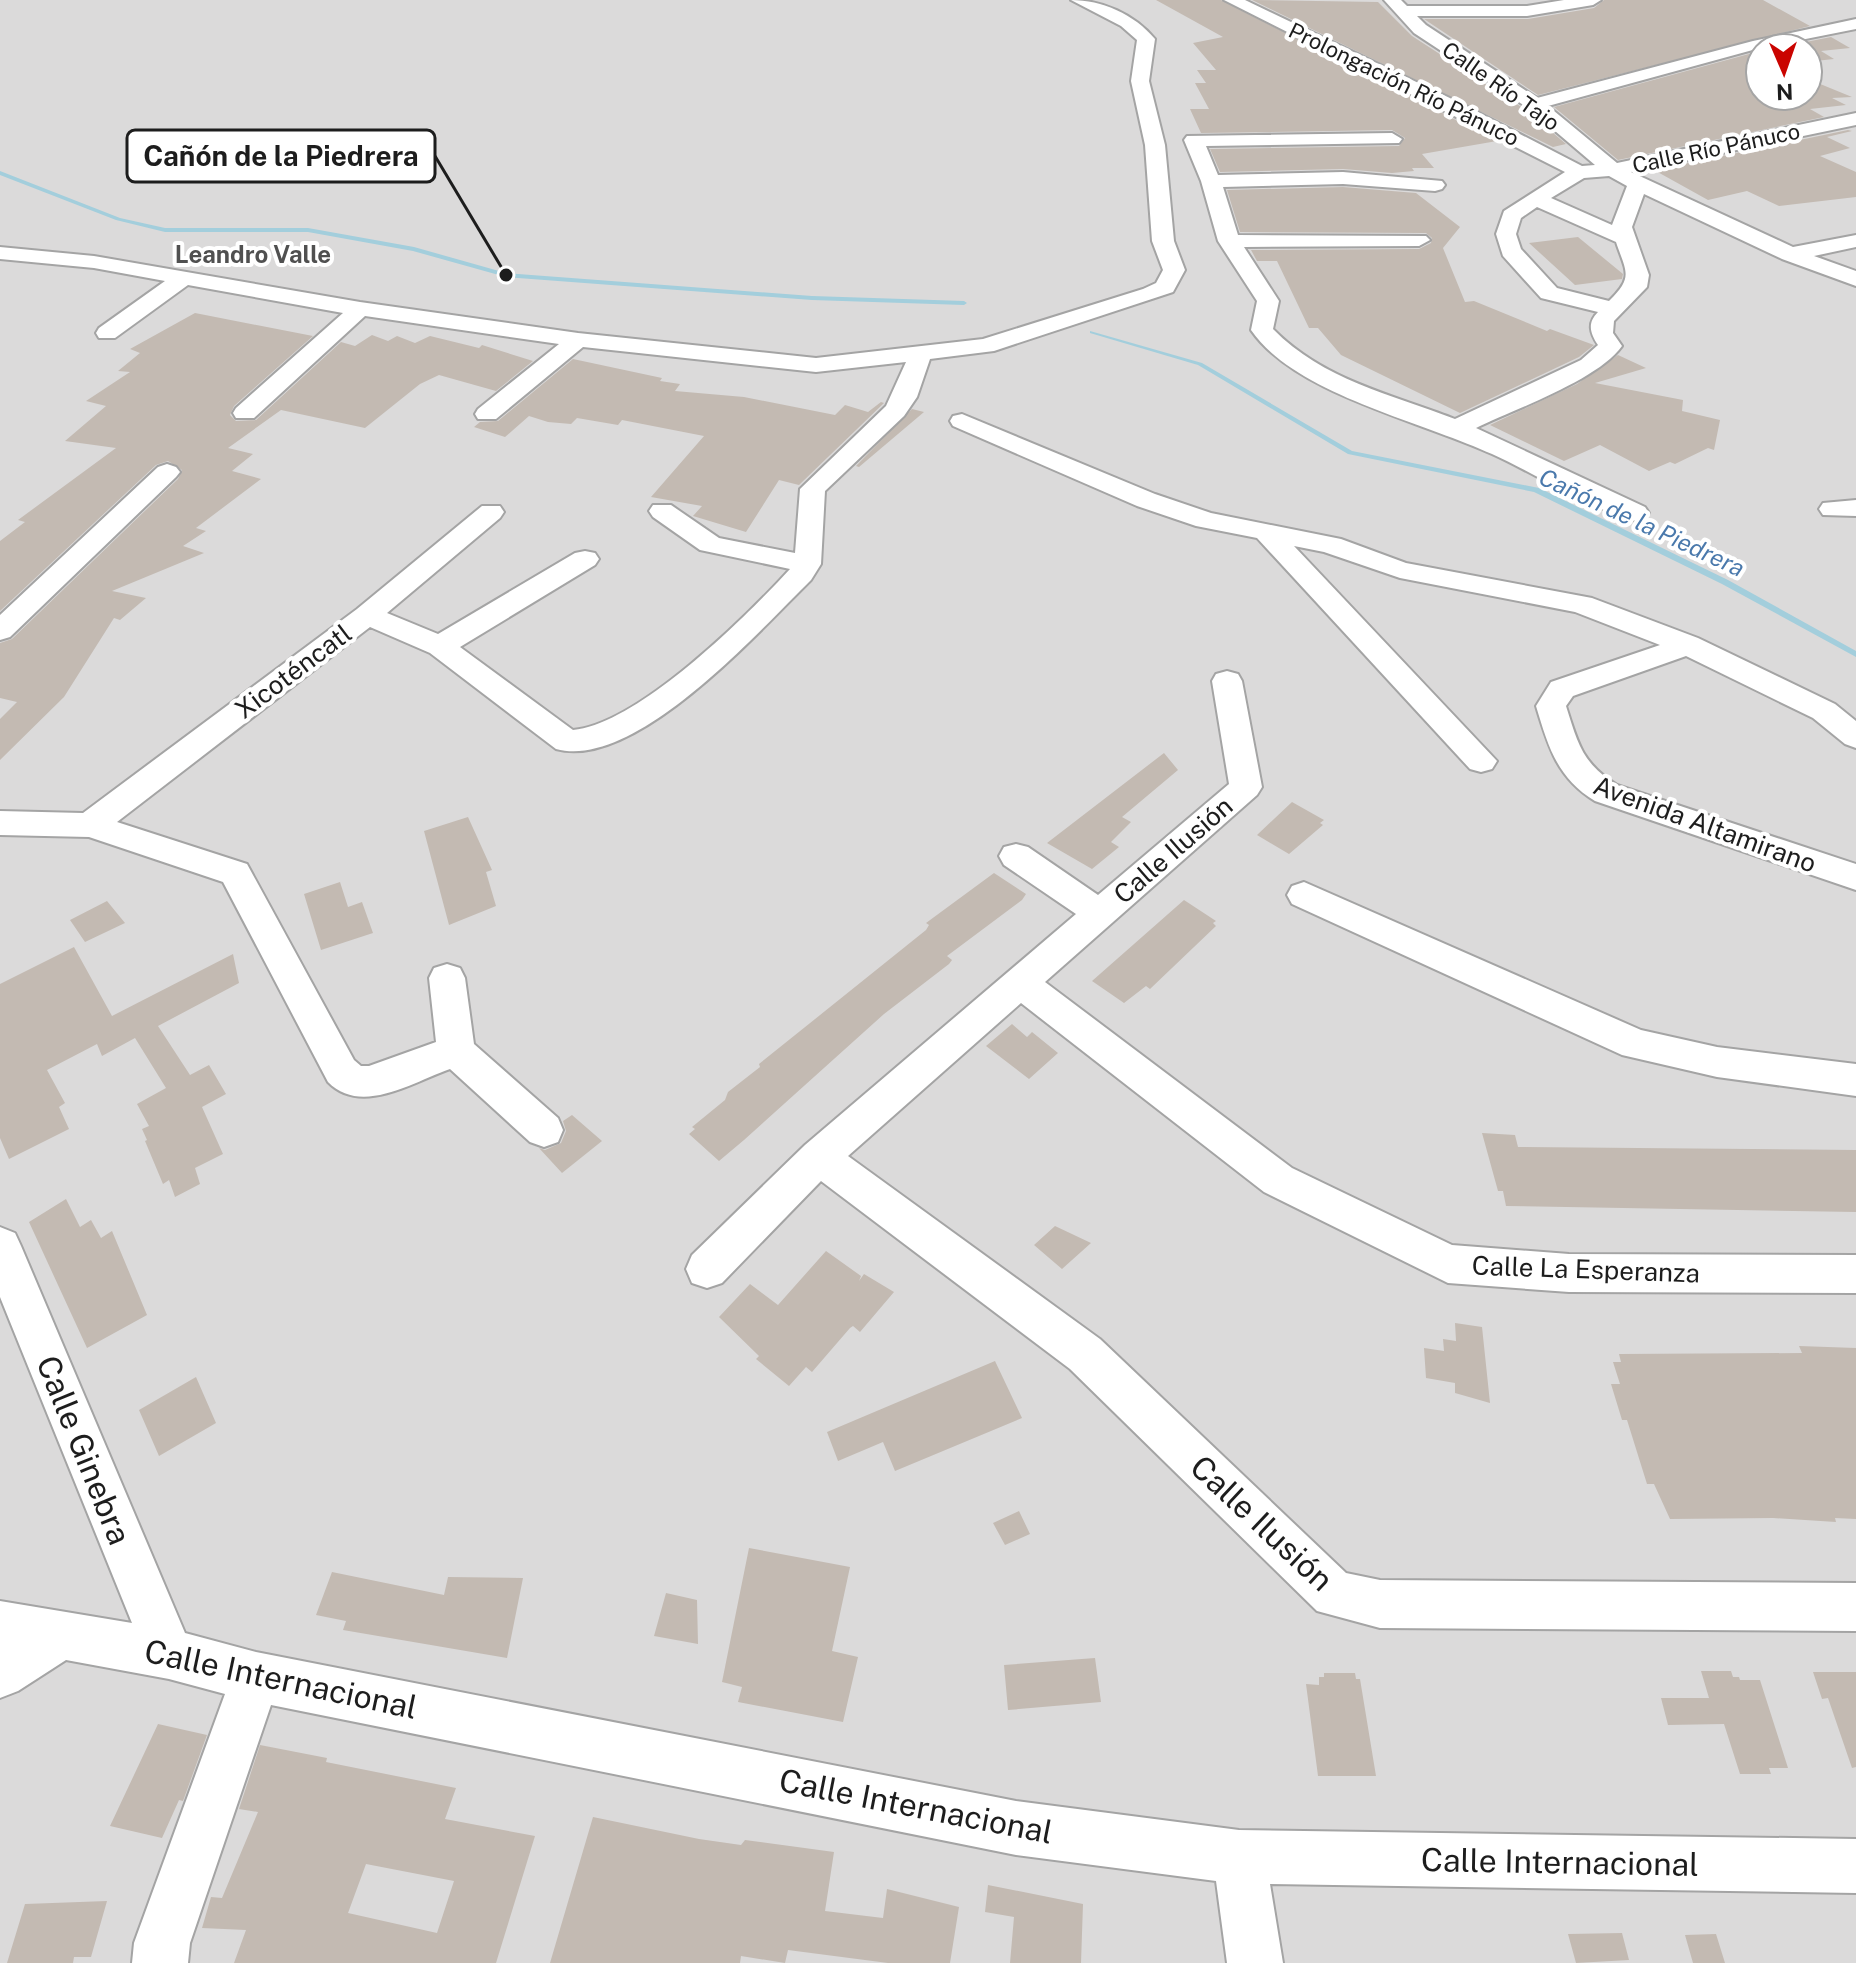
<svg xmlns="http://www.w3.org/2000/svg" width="1856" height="1963" font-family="'Public Sans',sans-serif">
<rect width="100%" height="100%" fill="#eeebe3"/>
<path fill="#dbdada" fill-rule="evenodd" d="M0 0H1856V1963H0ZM1760 48H1808V96H1760Z"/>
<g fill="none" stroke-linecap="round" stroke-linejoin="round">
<path fill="#a3cedc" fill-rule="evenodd" d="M0 171 120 218 165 228H308L414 247 506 273 812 296 964 301 967 303 964 305 812 300 506 277 413 251 308 232H165L116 220 0 175Z
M1090 331 1202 363 1352 451 1539 488 1728 580 1856 651V657L1722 584 1534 492 1348 454 1198 365 1090 333Z"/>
</g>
<path fill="#c3bab2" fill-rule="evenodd" d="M1156 0H1221L1497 141 1422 154 1434 168H1412L1414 171 1392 173 1343 169 1220 172 1210 149 1399 146 1405 138 1392 130 1201 133 1190 109H1209L1195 83H1206L1197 70H1216L1193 43 1223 37Z
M1252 0 1378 2 1412 36 1526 110 1566 144 1553 147Z
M1604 0H1763L1810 26 1538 95 1424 19H1528L1594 8Z
M1831 37 1850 48 1821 51 1834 59 1815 61 1822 66 1808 67V48H1775Z
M1760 51V96H1808V79L1852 97 1832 98 1846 105 1810 109 1824 117 1618 160 1554 107Z
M1848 130 1852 131 1827 137 1850 148 1820 156 1856 172V197L1779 206 1747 191 1708 200 1654 170Z
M1343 187 1416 193 1460 227 1443 248 1465 302 1474 301 1547 331 1550 329 1594 345 1579 357 1460 413 1341 355 1318 328H1309L1277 261H1257L1251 250 1419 249 1431 243 1432 238 1426 233 1240 232 1227 190Z
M1578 237 1623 274 1622 279 1575 285 1529 243Z
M195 313 313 336 234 406 230 415 236 421 256 420 341 342 355 346 372 335 388 341 397 336 415 343 430 336 479 348 482 345 533 361 496 391 439 375 420 384 365 428 281 410 228 448 253 454 232 471 261 479 196 528 206 531 183 546 204 553 112 591 146 598 120 620 114 618 64 697 0 760V719L17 702 0 698V643L12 639 178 479 182 470 168 461 156 465 0 611V541L25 522 18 520 116 448 65 441 106 406 86 401 130 372 118 371 140 353 130 349Z
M1618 355 1646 368 1595 383 1683 400 1682 411 1720 420 1714 450 1708 448 1675 464 1670 462 1649 471 1600 445 1564 461 1490 425 1577 384Z
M573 359 662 378 660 381 680 384 675 391 744 397 835 415 845 405 868 412 881 402 884 403 799 485 779 480 746 532 693 516 702 506 651 497 704 436 622 420 618 425 577 418 571 424 548 422 529 416 505 437 474 427 480 422 498 421Z
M912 409 924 412 859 467 856 466Z
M1164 753 1178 770 1122 817 1131 822 1111 842 1119 847 1092 869 1047 843Z
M1292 802 1324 820 1320 823 1323 825 1289 854 1257 835Z
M468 817 492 870 486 872 496 906 449 925 424 831Z
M994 873 1026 894 1022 900 947 956 952 960 949 964 884 1014 744 1140 719 1161 689 1134 695 1129 692 1127 725 1100 728 1092 760 1067 759 1064 926 930 929 925 926 923Z
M340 882 348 907 362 902 373 933 321 950 304 894Z
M1184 900 1216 921 1213 923 1216 926 1150 989 1146 986 1124 1003 1092 981Z
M107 901 125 923 85 942 70 920Z
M74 947 112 1016 233 954 239 983 158 1026 190 1075 209 1065 226 1094 202 1107 223 1154 195 1168 200 1184 175 1197 169 1180 163 1184 145 1141 147 1140 142 1129 149 1126 137 1104 166 1088 135 1038 102 1056 97 1044 47 1070 65 1103 59 1107 69 1129 9 1159 0 1138V984Z
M1012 1024 1027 1037 1032 1032 1058 1053 1029 1079 986 1046Z
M572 1115 602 1141 562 1173 539 1148 545 1150 561 1143 566 1131 563 1121Z
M1482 1133 1515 1135 1518 1147 1856 1150V1212L1506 1206 1503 1191H1498Z
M66 1199 80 1227 91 1220 101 1238 112 1231 147 1315 87 1348 29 1222Z
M1055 1226 1091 1243 1062 1269 1034 1245Z
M826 1251 861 1276 859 1281 864 1274 894 1292 860 1332 853 1326 850 1328 812 1372 806 1367 789 1386 756 1359 759 1356 719 1317 750 1284 778 1305Z
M1455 1323 1482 1327 1490 1403 1455 1393V1383L1426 1378 1424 1348 1444 1351 1443 1339 1456 1341Z
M1799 1346 1856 1348V1519L1835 1518 1836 1522 1773 1518 1670 1519 1654 1484H1647L1627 1420H1622L1611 1384H1620L1613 1362H1621L1619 1354 1802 1353Z
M995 1361 1022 1418 895 1471 883 1442 838 1461 827 1432Z
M196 1377 216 1423 159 1456 139 1410Z
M1019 1511 1030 1534 1005 1545 993 1523Z
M749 1548 850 1567 832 1651 858 1657 843 1722 738 1702 742 1687 722 1682Z
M332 1572 444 1595 448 1577 523 1578 507 1658 343 1630 346 1621 316 1615Z
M666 1593 697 1600 698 1644 654 1636Z
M1095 1658 1101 1702 1008 1710 1004 1665Z
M1701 1671H1731L1733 1677H1739L1740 1680H1760L1788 1768H1769L1771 1774H1740L1724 1724 1668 1725 1661 1698H1709Z
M1813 1672H1856V1767L1852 1768 1828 1698 1822 1699Z
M1324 1673H1355L1356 1679H1360L1376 1776H1318L1306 1684 1319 1685V1677H1324Z
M158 1724 207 1735 183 1801 179 1800 162 1838 110 1826Z
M260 1745 327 1758 326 1762 456 1788 445 1819 535 1836 496 1963H234L246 1930 202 1928 211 1897 222 1898 258 1812 239 1809ZM366 1864 454 1881 437 1933 348 1913Z
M593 1817 699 1839 741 1845 745 1840 834 1852 825 1911 883 1918 887 1889 959 1907 950 1963H888L788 1950 785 1963 741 1956 740 1963H550Z
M988 1885 1083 1904 1081 1963H1010L1014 1917 985 1912Z
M107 1901 91 1957H74L73 1963H7L25 1904Z
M1622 1933 1629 1960 1576 1963 1568 1934Z
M1716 1934 1725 1963H1693L1685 1935Z"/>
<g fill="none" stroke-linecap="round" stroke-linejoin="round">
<g stroke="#a4a4a4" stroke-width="4">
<path id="minor" d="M1071 0C1102 0 1134 14 1155 39L1149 81 1165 145 1174 241 1185 270 1173 292 994 351 930 359 917 397 904 416 825 491 821 564 811 580C759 631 635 771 556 749L430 653 370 627 117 822 247 864 354 1060 361 1066H369L436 1042 429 978 434 968 447 964 460 968 465 978 474 1044 558 1118 563 1130 558 1142 544 1147 530 1142 450 1069C413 1082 361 1116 328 1082L223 882 89 837 0 835V811L83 813 357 609 482 506H500L504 512 500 518 387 613 438 634 575 553 585 551 595 553 599 559 595 565 460 647 573 730C638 724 746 617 790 569L700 550 653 517 649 511 653 505H671L719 538 795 553 800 489 886 406 906 362 816 372 583 347 496 419H478L475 414 478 409 559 344 365 316 254 418H236L233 413 236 408 343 313 188 285 115 338H99L96 333 99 328 165 281 94 268 0 259V247L94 256 360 302 578 333 816 358 983 339 1143 289 1156 283 1163 270 1152 241 1145 145 1131 81 1137 40 1121 26Z
M1224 0H1245L1454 100 1582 166 1595 165 1528 108 1414 33 1384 0H1401L1407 6H1527L1564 0H1601L1593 5 1527 16H1417L1426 25 1537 98 1753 41 1856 19V29L1760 48 1548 106 1617 163 1856 113V125L1631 172 1793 247 1856 235V247L1814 256 1856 271V286L1782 259 1644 194 1632 227 1649 275 1647 287 1614 321 1613 333 1622 346C1598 380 1515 409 1476 428L1645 507 1649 513 1645 519 1636 521C1593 510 1534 473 1492 454 1421 421 1295 394 1251 330L1257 301 1218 241 1201 181 1184 140 1187 136 1392 133 1402 139 1399 143 1206 146 1218 175 1343 172 1442 181 1445 185 1442 189 1435 191 1343 184 1223 187 1238 235 1426 236 1430 240 1419 246 1244 247 1279 301 1273 329C1323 380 1390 394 1455 419L1581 360 1598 345C1590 333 1587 323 1598 312L1541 298 1503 256 1496 234 1504 211 1565 172ZM1609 176 1627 186 1612 225 1551 198 1584 178ZM1537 207 1616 242C1626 272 1634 277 1609 301L1557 288 1521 249 1516 234 1521 218Z
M962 414 1155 494 1211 513 1341 539 1406 563 1592 598 1698 638 1835 704 1856 721V748L1845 744 1813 718 1686 656 1573 696 1566 706C1578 744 1582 763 1617 785L1856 864V890L1595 801C1557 778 1548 746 1536 706L1551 682 1660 645 1575 612 1400 578 1324 552 1294 546 1497 761 1492 769 1481 772 1470 769 1257 538 1196 526 1137 506 953 426 950 421 953 416Z
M167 464 176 467 180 472 176 477 10 637 0 640V615L158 467Z
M1856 500V516L1823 515 1819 509 1823 503Z
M1227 671 1238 674 1242 681 1262 787 1257 795 1045 982 1292 1168 1452 1245 1569 1254 1856 1255V1293L1569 1292 1448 1283 1264 1192 1021 1003 848 1156 1100 1339 1346 1573 1380 1580 1856 1583V1631L1380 1628 1317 1611 1070 1369 821 1181 722 1283 707 1288 692 1283 686 1269 692 1255 805 1145 1076 914 1004 865 999 856 1004 847 1016 844 1028 847 1098 895 1229 784 1212 681 1216 674Z
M1304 882 1641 1030 1717 1047 1856 1064V1096L1717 1077 1622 1055 1292 904 1287 895 1292 886Z
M0 1227 15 1233 21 1246 185 1633 256 1652 1016 1801 1239 1830 1856 1839V1893L1270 1884 1283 1963H1227L1216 1881 1016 1855 271 1705 190 1943 188 1963H132L134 1943 225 1694 169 1679 66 1660 18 1691 0 1698V1601L132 1623 0 1297Z"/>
</g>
<use href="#minor" fill="#fff" fill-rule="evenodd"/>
</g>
<g text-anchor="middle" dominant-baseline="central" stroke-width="8" stroke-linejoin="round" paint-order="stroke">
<g font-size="22" fill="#1d1d1d" stroke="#fff">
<text transform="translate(1404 84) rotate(26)">Prolongación Río Pánuco</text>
<text transform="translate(1501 86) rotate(35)">Calle Río Tajo</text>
<text transform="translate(1716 148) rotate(-12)">Calle Río Pánuco</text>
</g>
<g font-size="24" font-weight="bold" fill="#505050" stroke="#fff">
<text x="253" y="254">Leandro Valle</text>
</g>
<g font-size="24" font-style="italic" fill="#4a79ac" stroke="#fff">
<text transform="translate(1642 522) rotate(25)">Cañón de la Piedrera</text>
</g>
<g font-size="26" fill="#1d1d1d" stroke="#fff">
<text transform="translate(293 671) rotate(-37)">Xicoténcatl</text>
<text transform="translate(1705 824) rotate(20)">Avenida Altamirano</text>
<text transform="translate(1173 850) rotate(-41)">Calle Ilusión</text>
<text transform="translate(1586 1269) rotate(2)">Calle La Esperanza</text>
</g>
<g font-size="32" fill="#1d1d1d" stroke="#fff">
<text transform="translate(84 1450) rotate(68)">Calle Ginebra</text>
<text transform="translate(1262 1523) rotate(43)">Calle Ilusión</text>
<text transform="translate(281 1679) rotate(12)">Calle Internacional</text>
<text transform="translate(916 1806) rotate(11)">Calle Internacional</text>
<text transform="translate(1560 1862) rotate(1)">Calle Internacional</text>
</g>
</g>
<path fill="none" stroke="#1d1d1d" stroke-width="3" d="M506 275L435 156"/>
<circle fill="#1d1d1d" stroke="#fff" stroke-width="3" cx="506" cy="275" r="8"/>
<rect fill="#fff" stroke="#1d1d1d" stroke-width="3" x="127" y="130" width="308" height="52" rx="8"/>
<g font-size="28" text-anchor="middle" font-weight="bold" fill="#1d1d1d">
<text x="281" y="166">Cañón de la Piedrera</text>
</g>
<g transform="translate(1784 72) rotate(178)"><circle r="38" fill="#ffffff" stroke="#a5a5a5" stroke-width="2"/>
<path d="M0-6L14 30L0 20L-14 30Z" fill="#ca0400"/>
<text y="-12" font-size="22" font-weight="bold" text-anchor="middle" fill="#1d1d1d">N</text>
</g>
</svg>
